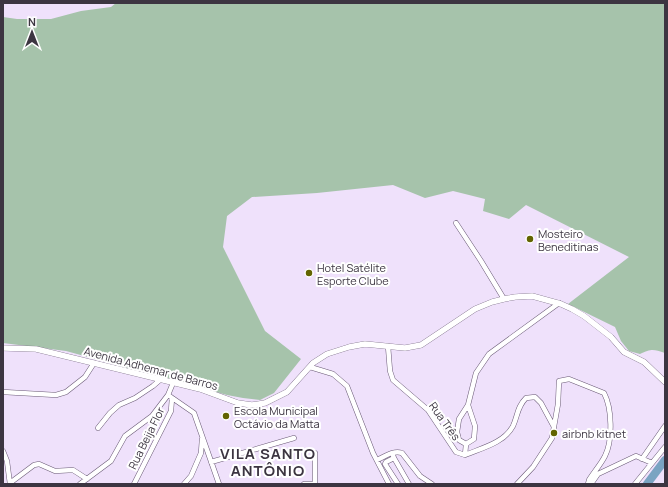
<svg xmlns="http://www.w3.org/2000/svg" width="668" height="487" font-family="Manrope,sans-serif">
<rect width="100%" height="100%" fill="#efe1fb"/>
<path fill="#a6c3ab" d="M116 3H665V353C653 349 651 349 640 354L629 351 621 341 615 327 568 304 629 257 526 205 509 219 483 211 485 199 453 191 425 198 393 185 317 193 252 197 227 216 223 247 265 331 301 359 274 393 260 400 243 398 227 395 66 351 3 343V17L17 19H51L81 11 111 7Z"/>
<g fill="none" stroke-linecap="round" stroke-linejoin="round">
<path stroke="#7aa4c2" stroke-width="8" d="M647 484 665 460"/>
<g stroke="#6a5a76" stroke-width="5.5">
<path id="minor" d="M456 223 481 261 504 299
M388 346 390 371 393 380 428 410 456 452 465 455C482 448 504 443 513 426 518 415 517 407 526 398L535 397 541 403 554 427
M310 367 333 374 347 386 373 453 389 484
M3 392 56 395 66 392 85 377 94 363
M168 395 194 413 219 484
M98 428 110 413 119 405 135 398 153 386 161 379
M466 444 459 440 457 432 459 419 468 405 476 373 489 354 559 303
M3 451 7 461 10 484
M315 453V484
M392 453 394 458 409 484
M465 455 466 444 474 439 475 426 468 405
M394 458 386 462 385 464 398 484
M642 459 665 426
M377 460C384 457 393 450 402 453L420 476 432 484
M211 462 294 438
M10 483 34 465 39 464 55 471 73 470 87 479
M80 484 111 461 125 436 152 416 168 395 173 383
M134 484 171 411 172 398
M184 484 191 476 201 453 202 439
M304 484H313
M517 484 533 467 552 438 558 404 559 381 569 379 604 393C612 408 613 440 605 456 601 464 594 472 589 480L588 484
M591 484 598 474 636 456 652 463
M635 484 665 447"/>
</g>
<g stroke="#6a5a76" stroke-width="6">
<path id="tertiary" d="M3 348 36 349 200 389 238 403 252 405 265 403 287 392 313 363 327 354 349 347 365 344 405 348 421 345 475 309 492 302 504 299 515 297 532 296 561 304 572 309 584 316 611 337 624 352 644 362 665 382"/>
</g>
<use href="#minor" stroke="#fff" stroke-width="4.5"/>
<use href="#tertiary" stroke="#fff" stroke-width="5.5"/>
</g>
<g fill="#626400" stroke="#fff" stroke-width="1.5">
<circle cx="530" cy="239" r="4"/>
<circle cx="309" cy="273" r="4"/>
<circle cx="226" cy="416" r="4"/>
<circle cx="554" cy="433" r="4"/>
</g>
<g text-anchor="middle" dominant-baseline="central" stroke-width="4" stroke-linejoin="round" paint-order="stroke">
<g font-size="11" fill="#3c3541" stroke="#fff" text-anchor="start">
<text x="538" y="233">Mosteiro<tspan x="538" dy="13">Beneditinas</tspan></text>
<text x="317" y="267">Hotel Satélite<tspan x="317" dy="13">Esporte Clube</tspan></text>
<text x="234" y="410">Escola Municipal<tspan x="234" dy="13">Octávio da Matta</tspan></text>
<text x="562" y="433">airbnb kitnet</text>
</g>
<g font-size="11" fill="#3c3541" stroke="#fff">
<text transform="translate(151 368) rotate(15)">Avenida Adhemar de Barros</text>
<text transform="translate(445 421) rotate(54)">Rua Três</text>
<text transform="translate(146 438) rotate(-64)">Rua Beija Flor</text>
</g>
<g font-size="15" font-weight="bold" letter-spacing="1" fill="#3c3541" stroke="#fff">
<text x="268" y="453">VILA SANTO<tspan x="268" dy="17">ANTÔNIO</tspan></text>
</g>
</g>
<rect width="668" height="487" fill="none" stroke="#3c3541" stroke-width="8"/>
<g transform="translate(32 32)" stroke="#ffffff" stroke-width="3" paint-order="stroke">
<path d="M0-3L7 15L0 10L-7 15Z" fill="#3c3541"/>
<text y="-6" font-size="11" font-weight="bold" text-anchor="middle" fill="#3c3541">N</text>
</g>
</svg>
